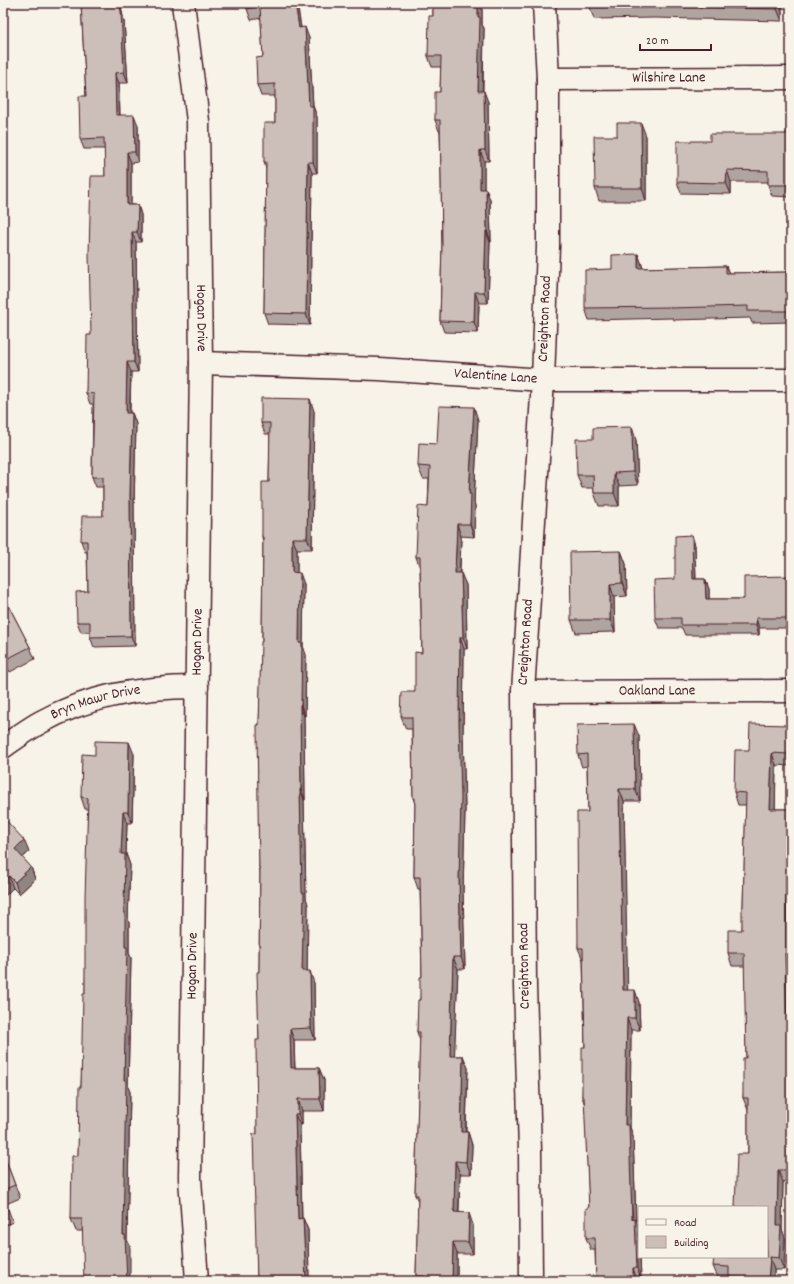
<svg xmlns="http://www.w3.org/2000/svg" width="794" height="1284" font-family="Dekko,sans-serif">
<rect width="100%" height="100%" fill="#f7f3e8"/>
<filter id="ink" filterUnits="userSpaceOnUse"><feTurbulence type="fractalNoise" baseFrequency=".025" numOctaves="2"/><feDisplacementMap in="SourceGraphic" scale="8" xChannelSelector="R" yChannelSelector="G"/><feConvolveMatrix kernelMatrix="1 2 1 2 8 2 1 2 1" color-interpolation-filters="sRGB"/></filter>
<g filter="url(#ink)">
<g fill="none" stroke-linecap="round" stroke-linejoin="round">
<g stroke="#4a1f2b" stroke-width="25">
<g id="minor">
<path id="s1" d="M183 3 198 121 201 363 190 1178 197 1281"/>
<path id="s2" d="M548 79 791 78"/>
<path id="s3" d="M201 363 379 369 543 380H791"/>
<path id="s4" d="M523 692 791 691"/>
<path id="s5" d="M3 747C15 739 28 729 41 722 89 695 143 687 197 687"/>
<path id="s6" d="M531 1281 530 1151 525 986 523 692 543 380 548 247V79L544 3"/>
</g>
</g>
<use href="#minor" stroke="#f7f3e8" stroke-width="22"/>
</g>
<path fill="#afa49f" stroke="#4a1f2b" d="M76 3H120L124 21 128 83H119L120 115 138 125V162L131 163V205H138L141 215V242H136L138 372H131L130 413H132L136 424 134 505 135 646 94 647 90 637V632H81L77 622 88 591 87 552H85L81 541 103 516V487H96L92 477 93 404H90L86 393 105 176V149H84L80 139 86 96 81 3 77 4Z
M247 3H297L301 28 309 38 313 106 317 117V173H312L310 325 268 324 264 313 266 169 264 162 275 123V96H261L257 85 263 57 261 18 251 20 247 9Z
M433 3H482V25L484 28 483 91 488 102 489 161H484V189H486L490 200 491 242H490L488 303H479L478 333 444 332 440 321 442 245 441 174 440 131H439L435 120 440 92 441 67H432L428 56 433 16Z
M590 3H791H782V21L655 18 594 19 590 7Z
M791 125V197L772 196 768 185V182H731V194L681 193 677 182 710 141 787 134Z
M617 136H646V201H599L595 188Z
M638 254 642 265V268L726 266 729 273 791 272V322L752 323 750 318 674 320 673 318 589 320 585 308 612 269Z
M314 411 312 549H297V573L304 584 303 646 306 655 305 716H304L305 800H304L306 898 308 905 307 971 314 983 315 1040H294L295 1068H319L324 1080V1111H302V1125H300L302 1218H303L308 1230 309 1281H257V1134L259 1040V972L260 871 259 868V725L262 642 263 541 262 537 269 482 270 434H265L261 423Z
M478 420 474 502 475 506 474 537 461 536 460 573 466 585 467 649H464L463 734 465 810 463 892 465 969H458L454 1056H463L468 1068 466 1132H468L472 1145 471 1174H460L459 1212 473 1225V1254H457V1281H418L416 1276 418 1201 415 1195 420 1041 417 1032 422 977 420 889H418L414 877 415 804 413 798 412 729H406L401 717 415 692 422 653 420 568 416 557 428 507 429 479H423L418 466 437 444Z
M636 440 638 485 619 486V506H599L594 493V488H582L577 475Z
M695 545 696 579H705L709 589V599H744L791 576V628H759V635H685L682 628H659L655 618 675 579Z
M621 551 626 564 627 596 614 597 615 632 576 633 571 620Z
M3 595 30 647 35 659 10 672 4 662 3 663Z
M791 730V766L776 765 775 809H788L791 816V966H789L791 1025V1182H783L782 1229 785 1238 784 1270H774V1281H730V1279L718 1278 713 1266 767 1257 748 1154V1110L743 1098 746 1058 745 966H732L728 953 742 930 743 907 746 805H738L734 792 749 750Z
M639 736 640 801H624L627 990 639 1002 640 1030H631L630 1127 633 1137 636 1220 639 1257H640L641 1280H637V1281H596L595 1250H591L586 1238 589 1208 585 1105 582 1097 585 1047 583 960 578 948 588 812 587 766 582 767 578 755Z
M134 754 132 823H127L126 854 130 865 128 920 129 923V953L131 958 128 1087 130 1092 127 1240 130 1246 82 1231H76L71 1219 78 1156 85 994 88 809H85L81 797 95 755Z
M3 817 29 852 22 858 31 867 35 879 19 894 13 888 3 898Z
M3 1153 20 1198 6 1204 13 1222 3 1226Z"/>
<path fill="#8f8682" stroke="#4a1f2b" d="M119 3H120L124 21 128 83 124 72Z
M295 3H297L303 39 299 28Z
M478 3H482V25L484 28 482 102 478 91Z
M778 3H782V21L777 9Z
M305 27 309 38 313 106 317 117V173L313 162 309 106Z
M115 73 119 83 120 125 116 115Z
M484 91 488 102 489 161 485 150Z
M134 115 138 125V162L135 152Z
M641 123 646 136V201L642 188Z
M480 150 484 161V200L480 189Z
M127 152 131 163V215L127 205Z
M308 162 312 173 310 325 306 314Z
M727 170 731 182V194L726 183Z
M486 189 490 200 491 242 487 231Z
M138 205 141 215V242L137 232Z
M486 231 490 242 488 303 484 292Z
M132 232 136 242 138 372 134 362Z
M638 254 642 265 643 279 638 268Z
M475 292 479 303 478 333 474 322Z
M127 362 131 372 129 423 126 413Z
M310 399 314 411 312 549 307 538Z
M474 407 478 420 474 502 475 506 474 537 470 524 469 494Z
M132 413 136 424 134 505 135 646 131 636 130 494Z
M632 427 636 440 638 485 633 472Z
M614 473 619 486V506L614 493Z
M457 524 461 536 459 585 455 573Z
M692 535 695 545 696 589 693 579Z
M292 538 297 549V584L292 572Z
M621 551 626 564 627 596 622 583Z
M300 573 304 584 303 646 306 655 305 716 301 705 299 643Z
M461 573 466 585 467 649 463 637Z
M705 579 709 589V609L706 599Z
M610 584 614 597 615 632 610 620Z
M756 618 759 628V635L756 625Z
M460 637 464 649 463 734 465 810 463 892 465 969 461 957 459 879V722Z
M300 705 304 716 305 800 301 789Z
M634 724 639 736 640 801 635 789Z
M789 725 791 730V761L788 754Z
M129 742 134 754 132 823 128 812Z
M772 753 776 765 775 821 770 809Z
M300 789 304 800 306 898 308 905 307 983 302 971Z
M619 789 624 801 628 1002 623 990Z
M788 809 791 816V885L787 875Z
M123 812 127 823 126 854 130 865 128 920 129 923V953L131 958 128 1087 130 1092 127 1240 130 1246V1281H127L123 1235 125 947 121 854Z
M24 840 29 852 19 861 15 849Z
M31 867 35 879 19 894 15 882Z
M786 875 791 887V966L786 953Z
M9 876 13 888 3 898V882Z
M785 953 789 966 791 1025V1181L787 1170Z
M453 957 458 969 454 1068 450 1056Z
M310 971 314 983 315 1040 311 1028Z
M635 990 639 1002 640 1030 635 1018Z
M627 1018 631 1030 630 1127 633 1137 636 1220 639 1228V1257H640L641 1280 637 1268 625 1125Z
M290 1029 294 1040 295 1080 291 1068Z
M463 1056 468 1068 465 1144 461 1132Z
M319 1068 324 1080V1111L320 1099Z
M298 1099 302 1111V1125L298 1114Z
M295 1114 300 1125 302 1230 298 1219Z
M468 1132 472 1145 471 1174 466 1162Z
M455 1161 460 1174 458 1225 454 1212Z
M778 1170 783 1182 782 1229 785 1238 784 1270 779 1258 777 1226Z
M469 1213 473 1225V1254L468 1242Z
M303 1218 308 1230 309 1281H306Z
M453 1242 457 1254V1281H452Z
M770 1257 774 1270V1281H768Z
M633 1268 637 1280V1281H633Z"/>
<path fill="#ccbfb9" stroke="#4a1f2b" d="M81 3H119L121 11 124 72 115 73 116 115H134L135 152H127V205H138L137 232H132L134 362H127L126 413H132L130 494 131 636 90 637V622H77L76 592 88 591 87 541H81L82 516H103V477H92L94 394 86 393 87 335H91L89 254 91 176H105L104 138 80 139 79 96H86Z
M247 3H295L299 28 305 27 309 106H313V162H308L306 314 264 313 266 162H264V123H275V84L257 85 256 58 263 57 260 6 247 9Z
M433 3H478V17H480L478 91H484L485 150H480V189H486L487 231H486L484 292H475L474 322 440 321 442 245 441 174 440 120H435V92H440L441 56H428L429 16H433Z
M590 3H778L777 9 651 6 590 7Z
M617 123H641L642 188H595L594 136H617Z
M787 125H791V185H768V171L727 170 726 183 677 182V141H710V134H787Z
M638 254V268L726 266V273L791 272V311H748V306L670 308V307L585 308V270L612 269V255Z
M261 398 310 399 307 538H292V572L300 573 299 643H302L301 705H300L301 789H300L302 893H304L302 971H310L311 1028 290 1029 291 1068H319L320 1099H298V1114H295L298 1219 303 1218 306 1281 257 1280 253 1134H257L256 1040H259L257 972H259L260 868H259L258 806 257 725H259L261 642H262L263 537H262V482H269L270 423H261Z
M439 406 474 407 469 494H471L470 524H457L455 573H461L463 637H460L459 722 461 797 459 879 461 957H453L450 1056H463L461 1132H468L466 1162 455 1161 454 1212 469 1213 468 1242H453L452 1281H424V1276H416L418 1195H415L420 1032H417L418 1000H420V977H422L420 877H414L415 798H413L412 717H401L402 692H415V652L422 653 420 557H416L418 506 428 507 430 467 418 466 419 443 437 444Z
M632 427 633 472 614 473V493H594L593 475H577L576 439H593V428Z
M692 535 693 579H705L706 599H744V577L791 576V618H756V625H681V618H655L654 580 675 579V536Z
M621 551 622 583 610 584V620H571L570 552Z
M3 595 30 647 5 660 3 656Z
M634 724 635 789H619L623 990H635V1018H627L625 1125H629L632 1219 635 1218 637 1268H633V1281H596L595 1238H586V1208H589L584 1097H582V1047H585L583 948H578L577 812H588L587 754 578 755 577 725Z
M750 724 789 725 788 754 772 753 770 809H788L787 875H786V953H785L788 1058V1149L787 1170H778L777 1226H781L779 1258 770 1257 768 1281H747L748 1278 729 1277V1267L713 1266 714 1257H767V1207H735L737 1154H748V1098H743V1058H746L744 953H728V930H742V907H743L746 793 734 792 735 750H749Z
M95 741 129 742 128 812H123L121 854H125L124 912H125V947H127L124 1080H126L123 1235H125L127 1281H84L82 1219H71L72 1156H78L79 1087H81L83 994H85V897L88 798 81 797 82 754 95 755Z
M3 817 24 840 15 849 31 867 15 882 9 876 3 882Z
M3 1153 15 1185 3 1190Z
M3 1195 8 1209 3 1211Z"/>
</g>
<g text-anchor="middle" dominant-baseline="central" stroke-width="3" stroke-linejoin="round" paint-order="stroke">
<g font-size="15" fill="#4a1f2b" stroke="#f7f3e8">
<text stroke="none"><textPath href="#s2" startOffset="121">Wilshire Lane</textPath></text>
<text stroke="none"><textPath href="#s1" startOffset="316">Hogan Drive</textPath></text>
<text stroke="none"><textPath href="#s6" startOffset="963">Creighton Road</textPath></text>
<text stroke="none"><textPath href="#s3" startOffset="295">Valentine Lane</textPath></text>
<text transform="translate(198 642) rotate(-89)">Hogan Drive</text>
<text stroke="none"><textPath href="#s6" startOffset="639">Creighton Road</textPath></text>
<text stroke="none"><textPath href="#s4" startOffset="134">Oakland Lane</textPath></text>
<text stroke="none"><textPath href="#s5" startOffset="104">Bryn Mawr Drive</textPath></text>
<text transform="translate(193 966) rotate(-89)">Hogan Drive</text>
<text transform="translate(525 966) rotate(-91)">Creighton Road</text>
</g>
</g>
<rect width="794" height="1284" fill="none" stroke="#f7f3e8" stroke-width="16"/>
<rect x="8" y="8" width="778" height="1268" fill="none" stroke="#4a1f2b" stroke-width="1.5" filter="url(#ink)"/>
<rect x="638" y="1206" width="130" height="52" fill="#f7f3e8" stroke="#b29e9c"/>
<rect x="646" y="1219" width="20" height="6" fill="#f7f3e8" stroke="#b29e9c"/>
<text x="674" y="1226" font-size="12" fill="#4a1f2b">Road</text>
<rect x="646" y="1236" width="20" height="12" fill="#ccbfb9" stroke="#b29e9c"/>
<text x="674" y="1246" font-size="12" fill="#4a1f2b">Building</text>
<path d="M640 44v6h71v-6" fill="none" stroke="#4a1f2b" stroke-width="2"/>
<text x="646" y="44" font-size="12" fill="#4a1f2b" stroke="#f7f3e8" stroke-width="3" paint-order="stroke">20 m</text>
</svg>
